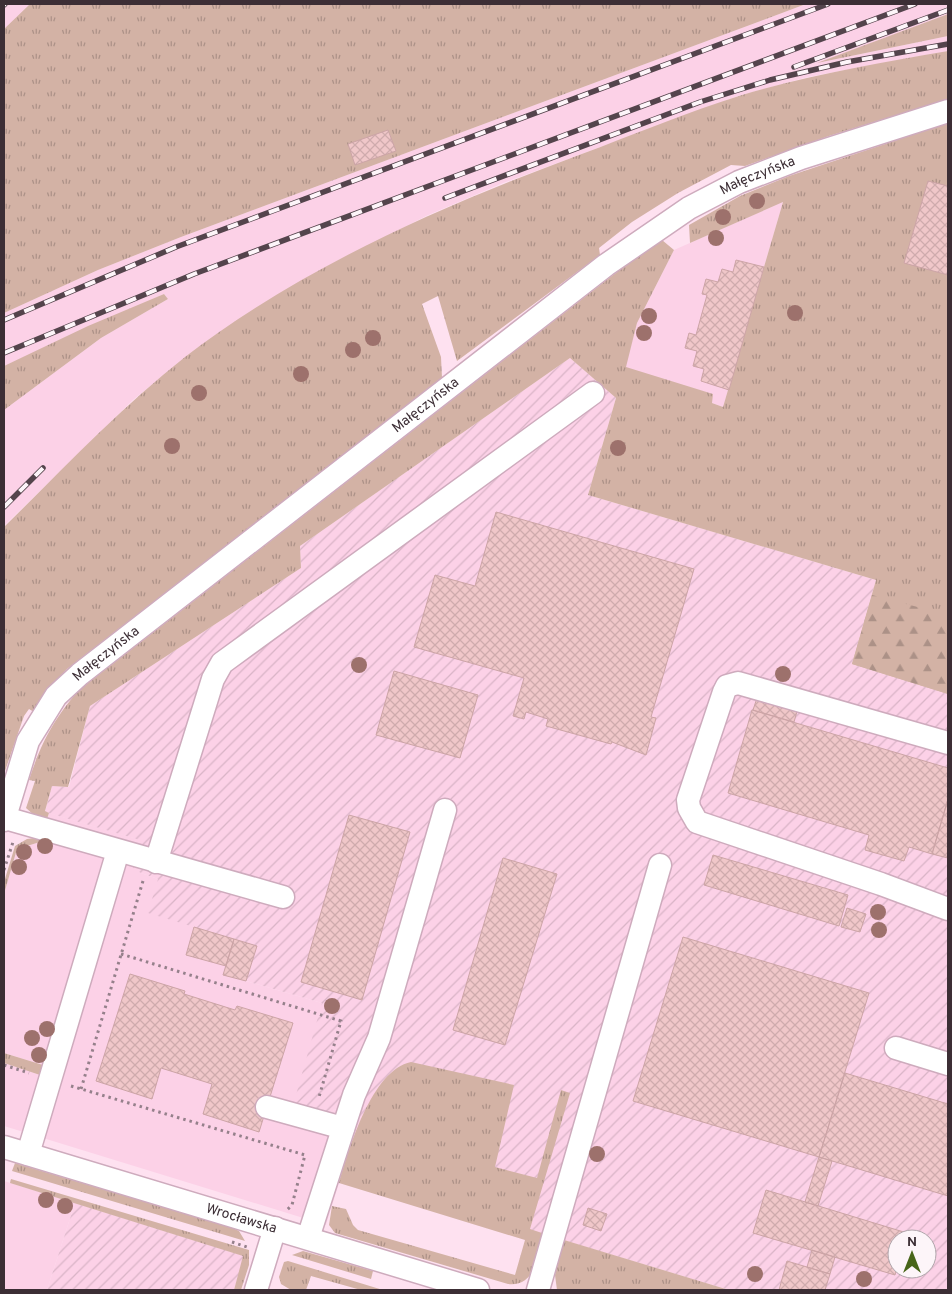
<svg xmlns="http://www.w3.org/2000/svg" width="952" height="1294" font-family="Overpass,sans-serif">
<defs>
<pattern id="industrial-furrows" width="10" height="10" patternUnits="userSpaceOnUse" patternTransform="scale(1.25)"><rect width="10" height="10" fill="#fcd1e7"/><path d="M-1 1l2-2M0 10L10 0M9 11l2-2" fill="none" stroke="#d9b4c7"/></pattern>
<pattern id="grass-tufts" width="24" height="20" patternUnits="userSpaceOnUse" patternTransform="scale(1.25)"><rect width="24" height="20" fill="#d3b2a5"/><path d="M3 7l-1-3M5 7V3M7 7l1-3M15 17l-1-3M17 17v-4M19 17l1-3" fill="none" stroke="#ac9187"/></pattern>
<pattern id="forest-firs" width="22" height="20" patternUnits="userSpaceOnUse" patternTransform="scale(1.25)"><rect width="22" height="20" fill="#d3b2a5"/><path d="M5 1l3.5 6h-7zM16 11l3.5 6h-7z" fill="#ac9187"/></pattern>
<pattern id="building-cross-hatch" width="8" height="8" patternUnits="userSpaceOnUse" patternTransform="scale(1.25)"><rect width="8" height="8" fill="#f0c7c9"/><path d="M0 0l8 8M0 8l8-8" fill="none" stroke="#cfabad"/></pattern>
</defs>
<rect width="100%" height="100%" fill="#fee1f0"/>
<path fill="#fcd1e7" d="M4 4H30L4 29Z
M806 4H948V14L822 62 948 36V51L808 77 738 96 503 183 426 216 314 274 243 317 187 356 133 400 4 526V410L101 338 168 299 164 294 4 366V313L98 270 181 237Z
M783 202 723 407 712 403V394L625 368 637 323 674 250Z
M49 813 141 840V873L158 879 194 927 257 946 246 981 322 1003 332 1114 334 1109 362 1118 350 1147 326 1225 4 1126V1063L40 1075 43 1065 4 1053V894L17 849 40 842Z
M4 1181 75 1203 47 1290H4Z"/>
<path fill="url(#industrial-furrows)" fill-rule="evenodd" d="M570 358 616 398 588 495 876 580 852 664 948 694V1290H729L529 1230 350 1147 362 1118 334 1109 332 1114 294 1102 322 1003 246 981 256 946 148 913 158 879 141 873 133 868 140 840 45 812 52 786 69 787 90 706 301 568 300 546ZM897 1239H927V1269H897Z
M75 1203 244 1256 234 1290H47Z"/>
<path fill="url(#grass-tufts)" d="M30 4H806L181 237 98 270 4 313V29Z
M948 14V36L817 63Z
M948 51V99L829 136 745 166 731 165 678 193 632 222 599 248 600 255 457 361 438 296 422 304 441 357 442 378 67 669 47 691 34 712 29 709 24 716 4 774V527C63 469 120 408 185 357 302 267 442 206 579 155 633 135 687 112 742 95 810 75 878 63 948 51Z
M948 123V694L852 664 876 580 588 495 616 398 570 358 300 546 301 568 90 706 68 787 52 786 45 811 49 813 47 819 36 817 26 808 35 781 29 780C41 743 53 720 79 690L613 275 662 240 674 250 637 323 626 367 713 394 712 403 723 407 783 202 690 243 689 225 740 196 789 176Z
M164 294 168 299 101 338 4 410V366L88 326Z
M34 838 41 839 40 842 17 849 4 894V882L15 846 27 839Z
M4 1053 43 1065 40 1075 4 1063Z
M411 1062 514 1085 495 1167 537 1178 561 1090 570 1093 530 1229 545 1234C539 1254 536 1287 508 1284L335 1233 329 1225 332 1206 346 1209 353 1225 358 1230 515 1275 525 1240 339 1183C349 1148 372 1070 411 1062Z
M15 1163 233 1228 239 1231 245 1241 12 1171Z
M11 1179 249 1250V1265L241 1290H234L243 1256 10 1183Z
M564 1240 729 1290H557L555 1275Z
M303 1251 373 1271 371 1279 292 1255Z
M288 1261 383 1290H361L311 1276 306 1290H291L281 1284 279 1277 284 1262Z"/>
<path fill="url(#forest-firs)" d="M872 595 948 615V694L852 664Z"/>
<path fill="url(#building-cross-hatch)" stroke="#cca4a6" d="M388 130 396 151 355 165 348 144Z
M928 181 948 186V275L904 263Z
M736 260 764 267 729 390 701 381 704 369 693 366 697 351 685 348 689 333 696 335 707 295 702 294 706 279 718 282 722 269 733 272Z
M496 512 694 569 651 717 656 718 646 755 612 742 611 744 546 726 548 719 526 712 524 719 513 716 524 678 414 647 435 575 475 586Z
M394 671 478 695 460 758 376 735Z
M757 698 798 708 794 722 753 710Z
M752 710 948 768V799L932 854 909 847 904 861 865 850 869 835 728 793Z
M948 799V858L932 854Z
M349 815 410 832 362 1000 301 982Z
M713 855 848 895 839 926 704 885Z
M503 858 557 874 505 1045 453 1030Z
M847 908 866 914 860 932 841 927Z
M194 927 234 939 226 966 186 955Z
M683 937 869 993 819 1157 633 1101Z
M234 939 257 946 246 981 223 975Z
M130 974 185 991 184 994 235 1010 237 1006 293 1023 259 1132 203 1114 212 1084 161 1068 152 1099 96 1081Z
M845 1073 948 1104V1196L819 1157Z
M819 1157 832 1161 818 1206 805 1202Z
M766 1190 907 1233 906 1239H897V1267L895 1275 753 1233Z
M588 1208 607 1214 601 1231 583 1225Z
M812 1250 835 1257 830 1274 807 1267Z
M787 1261 830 1274 825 1290H779Z"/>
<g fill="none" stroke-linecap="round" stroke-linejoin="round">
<g stroke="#ceabbd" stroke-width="25">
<g id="minor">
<path d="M948 743 738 683 727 686 724 692 688 800 689 808 697 822 881 884 948 909"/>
<path d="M5 818 283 897"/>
<path id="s1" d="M4 820 28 741 56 696 80 674 606 265 689 208 739 182 801 158 948 111"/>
<path d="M156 862 213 679 222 663 593 393"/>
<path d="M896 1048 948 1064"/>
<path d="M267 1107 343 1128"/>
<path id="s2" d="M4 1147 478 1290"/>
<path d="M28 1154 118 851"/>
<path d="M308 1238 354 1095 379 1038 445 810"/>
<path d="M256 1290 275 1228"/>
<path d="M538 1290 660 865"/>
</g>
</g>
<path stroke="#95808b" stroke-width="3" stroke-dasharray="2.5 4" stroke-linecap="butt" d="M4 870 13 842
M121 954 341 1021 319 1097
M4 1065 29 1073
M71 1086 305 1155 292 1205 287 1210
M81 1089 143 881
M232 1242 247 1247"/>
<use href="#minor" stroke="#fff" stroke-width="22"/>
<g stroke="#54444c" stroke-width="5.5">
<path id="rail" d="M4 5 5 4
M794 67 948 10
M445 198 700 102 770 80 847 62 948 44
M4 320 176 247 828 4
M4 353 194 274 915 4
M4 507 43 468"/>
</g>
<use href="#rail" stroke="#fdf5f9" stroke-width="4" stroke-dasharray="11" stroke-linecap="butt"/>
</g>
<g fill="#9d716c">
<circle cx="757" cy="201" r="8"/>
<circle cx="723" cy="217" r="8"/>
<circle cx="716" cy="238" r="8"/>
<circle cx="795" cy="313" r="8"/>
<circle cx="649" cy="316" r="8"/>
<circle cx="644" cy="333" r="8"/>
<circle cx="373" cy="338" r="8"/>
<circle cx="353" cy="350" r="8"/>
<circle cx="301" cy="374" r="8"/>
<circle cx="199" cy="393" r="8"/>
<circle cx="172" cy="446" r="8"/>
<circle cx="618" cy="448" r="8"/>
<circle cx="359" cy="665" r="8"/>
<circle cx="783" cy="674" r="8"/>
<circle cx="45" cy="846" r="8"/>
<circle cx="24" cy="852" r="8"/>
<circle cx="19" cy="867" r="8"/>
<circle cx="878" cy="912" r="8"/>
<circle cx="879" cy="930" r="8"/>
<circle cx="332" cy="1006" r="8"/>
<circle cx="47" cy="1029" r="8"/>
<circle cx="32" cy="1038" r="8"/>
<circle cx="39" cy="1055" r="8"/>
<circle cx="597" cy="1154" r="8"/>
<circle cx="46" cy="1200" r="8"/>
<circle cx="65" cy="1206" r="8"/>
<circle cx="755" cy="1274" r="8"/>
<circle cx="864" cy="1279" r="8"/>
</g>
<g text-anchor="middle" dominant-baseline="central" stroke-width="5" stroke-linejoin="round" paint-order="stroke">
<g font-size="14" fill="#3c2e35" stroke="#fdf5f9">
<text stroke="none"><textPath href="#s1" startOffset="1011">Małęczyńska</textPath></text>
<text stroke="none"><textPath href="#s1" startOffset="606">Małęczyńska</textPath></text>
<text stroke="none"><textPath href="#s1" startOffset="201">Małęczyńska</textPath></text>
<text stroke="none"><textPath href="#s2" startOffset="248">Wrocławska</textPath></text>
</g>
</g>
<rect width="952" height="1294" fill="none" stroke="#3c2e35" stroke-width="10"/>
<g transform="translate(912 1254)"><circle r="24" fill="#fdf5f9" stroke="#b0a5ab"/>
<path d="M0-4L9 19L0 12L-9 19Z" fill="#486519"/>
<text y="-8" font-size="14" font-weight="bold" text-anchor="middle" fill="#3c2e35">N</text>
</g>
</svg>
